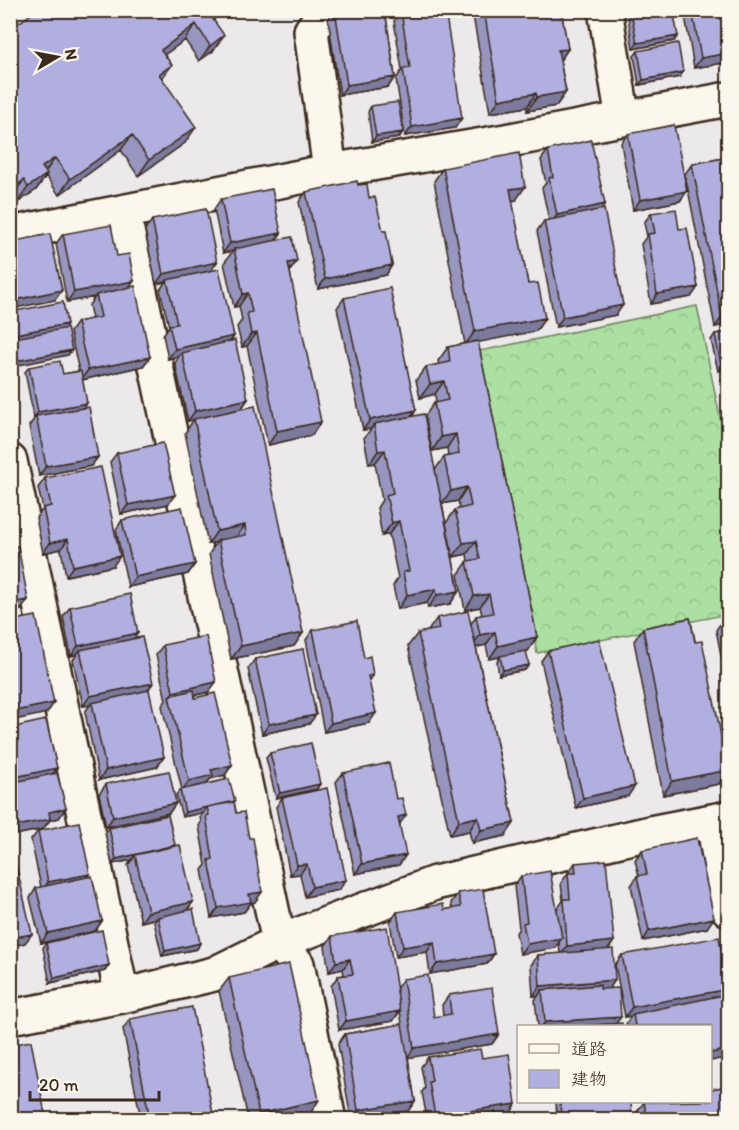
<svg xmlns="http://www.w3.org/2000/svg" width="739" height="1130" font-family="Itim,'Klee One',sans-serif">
<defs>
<pattern id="forest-crowns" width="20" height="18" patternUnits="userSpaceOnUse" patternTransform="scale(1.5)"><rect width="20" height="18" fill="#abe0a2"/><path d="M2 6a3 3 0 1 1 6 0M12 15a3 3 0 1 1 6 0" fill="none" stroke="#94c08b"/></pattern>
</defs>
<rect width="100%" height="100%" fill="#ece9ea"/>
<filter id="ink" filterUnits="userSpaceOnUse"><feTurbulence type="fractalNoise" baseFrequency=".0167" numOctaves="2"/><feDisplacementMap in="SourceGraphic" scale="12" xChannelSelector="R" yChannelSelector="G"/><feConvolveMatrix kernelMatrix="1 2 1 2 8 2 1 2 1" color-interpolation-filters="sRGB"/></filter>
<g filter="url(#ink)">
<path fill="url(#forest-crowns)" stroke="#738560" stroke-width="1.5" d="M697 306 728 456V614L537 653 475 352Z"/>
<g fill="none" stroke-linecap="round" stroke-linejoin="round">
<g stroke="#3b2a1e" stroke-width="38">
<path id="minor" d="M326 10 311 31 330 171
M605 10 623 119
M123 212 279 942 297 964 329 1120
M10 234 330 171 489 144 728 99
M10 461 122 996
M713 821 728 909
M10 1017 122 996 214 974 279 942 435 883 650 833 728 818"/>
</g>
<use href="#minor" stroke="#fbf7ec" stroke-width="33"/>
</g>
<path fill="#9796c1" stroke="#3b2a1e" stroke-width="1.5" d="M334 10H385L395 77 388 87 340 95 328 19Z
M472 10H561L568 49 560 60 566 92 556 106 527 111V107L490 113Z
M684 10H729V62L694 68Z
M401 11 455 128 405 136 396 79 402 70 394 21Z
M631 12 674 41 633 49 628 17Z
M213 20V51L199 61 185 40 164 55 162 79 185 143 138 176 121 150 59 195 46 176 36 190 17 203 12 196 10 198V29Z
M638 51 680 77 639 85 634 56Z
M371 106 399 138 372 142 368 112Z
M628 134 687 191 680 201 633 210 621 143Z
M548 150 602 209 616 315 556 327 537 231 544 221 549 220 542 188 546 183 541 160Z
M729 157V324L715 327 685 174 692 164Z
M443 168 516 200 512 201 528 284 545 318 536 331 478 342 537 637 528 651H526L525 670 499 675 497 662 500 657 489 659 486 645 476 647 514 823 505 836 472 843 469 831 450 835 408 646 418 633 428 631 437 618 471 624 476 616 482 615 480 607 465 610 458 575 468 561 467 554 453 557 446 523 455 510 460 509 458 501 442 504 459 591 450 604 428 608 427 603 398 609 393 586 398 578 389 534 382 536 377 508 382 500 375 463 369 464 364 438 371 429 363 430 337 308 344 298 416 410 412 417 435 470 444 457 448 456 447 448 432 451 425 416 434 403H436L435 394 420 398 416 380 426 367 439 364 438 361 448 347 465 344 434 181Z
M358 185 369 198 383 231 392 265 386 275 318 289 299 202 306 192Z
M221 199 281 233 276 241 297 261 290 271 312 435 268 445 247 346 242 347 237 327 242 320 239 306 234 307 224 263 233 251 223 253 214 209Z
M651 213 698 287 691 297 651 304 641 244 647 236 644 223Z
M152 220 211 271 234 336 230 342 248 399 241 409 200 418 303 633 294 646 231 659 209 554 217 542 208 544 185 433 194 419 188 421 175 363 179 356 168 359 163 335 169 326 160 290 166 281 156 284 145 230Z
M63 234 117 256 134 281 129 288 150 357 143 366 82 380 84 407 98 457 91 466 39 476 29 426 35 418H34L25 372 29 367 63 374 79 371 70 332 77 322 92 319 89 305 95 297 67 302 56 244Z
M729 332V368L718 371 711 340 715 334Z
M729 371V411L722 380Z
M117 453 168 504 121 514 110 462Z
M45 478 113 566 66 576 61 549 43 553 36 518 43 509 38 488Z
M122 520 195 564 188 574 128 587 116 530Z
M70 607 135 638 153 683 147 690 157 767 99 780 85 712 90 705 83 706 73 660 77 654 71 656 63 617Z
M690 618 729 793 723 794 721 781 719 784 663 795 634 641 643 628Z
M729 618V695L716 630 723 620Z
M313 630 364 658 373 675 369 680V723L324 732 306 640Z
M163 645 209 692 195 695V698L232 765 225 775 210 779 207 784 235 801 234 802 255 902 251 903 244 912 211 918 202 870 206 865 199 826 201 822 200 817 203 813 182 817 176 795 180 790H182L162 706 166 700 156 655Z
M548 651 628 796 576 808 541 661Z
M255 659 309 724 262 734 248 669Z
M10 728 57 768 53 774 66 808 59 818 50 820 43 829 11 836Z
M270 753 317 789 276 798 266 758Z
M343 773 396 799 400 824 399 865 355 874 336 782Z
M106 784 176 803 169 813 106 827 99 794Z
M282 798 339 890 305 897 300 874 290 875 276 807Z
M109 828 175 845 193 902 187 911 200 943 197 949 162 956 154 922 157 918 141 922 128 865 132 860 112 864 105 833Z
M38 831 88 877 102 921 95 931 41 943 30 898 36 888 41 887 31 840Z
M642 850 707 928 643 941 631 886 637 876H639L635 860Z
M575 863 614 941 608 950 615 980 609 989 616 1023 622 1026H538L535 1000 538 996H533L531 965 538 955 560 954 559 942 555 948 520 954 516 933 519 928 514 886 521 876 557 909 563 901 561 883Z
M458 893 494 954 487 964 430 974 427 952 396 957 390 922 397 912 444 910 452 908 451 903Z
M332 936 396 989 403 979 434 1017 443 1016 442 1005 449 995 499 1034 492 1044 408 1057 415 1101 408 1111 351 1119 338 1044 345 1034 402 1024 400 1011 393 1021 339 1030 331 986 338 976 344 975 343 969 329 972 325 946Z
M46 943 109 965 105 971 50 983 43 948Z
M622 955 729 989 725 995 711 1026H626V1024L631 1016 625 1017 615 965Z
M229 978 310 1114 285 1119H248L219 991Z
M130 1019 214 1119H141L123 1029Z
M428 1057 482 1058 516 1104 510 1114 497 1116 498 1119H427L422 1092 425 1088 421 1067Z
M557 1101H631V1119L638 1118 637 1112 644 1102 729 1119H557L556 1103Z"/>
<path fill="#7b7a9d" stroke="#3b2a1e" stroke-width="1.5" d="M216 10H226L199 31 210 15Z
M196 24 185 40 150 65 161 50Z
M224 35 213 51 199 61 210 46Z
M678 36 674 41 633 49 637 43Z
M568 49 559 62 558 50Z
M729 53V62L694 68 701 58Z
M172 65 160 81 159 74Z
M683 72 680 77 639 85 643 80Z
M395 77 388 87 340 95 347 85Z
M566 92 556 106 527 111 537 97Z
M536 93 527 107 490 113 499 100Z
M462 118 455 128 405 136 412 127Z
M196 127 185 143 138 176 149 160Z
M403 132 399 138 372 142 376 136Z
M132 135 121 150 59 195 70 179Z
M55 158 44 174 42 167Z
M47 174 36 190 17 203 28 187Z
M24 180 12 196 10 198V190Z
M525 187 516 200 501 203 510 189Z
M687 191 680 201 633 210 640 200Z
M605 204 598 214 550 225 557 215Z
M281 233 274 243 234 249 233 251 223 253 230 243Z
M297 261 287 274 288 263Z
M217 262 210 272 156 284 163 274Z
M392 265 386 275 318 289 325 279Z
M134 281 127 290 96 295 95 297 67 302 74 292Z
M698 287 691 297 651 304 657 294Z
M62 290 55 300 10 309V301Z
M248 293 239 306 234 307 243 294Z
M623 305 616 315 556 327 563 317Z
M729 316V324L715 327 722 317Z
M545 318 536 331 465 345 475 331Z
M67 324 64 330 10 340V335Z
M257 333 247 346 242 347 251 334Z
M234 336 227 346 182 353 179 356 168 359 175 349Z
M72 350 68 355 10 367 11 362Z
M150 357 143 366 81 380 88 370Z
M729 364V368L718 371 721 365Z
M444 381 435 394 420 398 430 384Z
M248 399 241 409 188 421 195 411Z
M87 403 83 408 34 418 38 412Z
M416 410 409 420 374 424 371 429 363 430 370 420Z
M321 422 312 435 268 445 277 431Z
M456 434 447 448 432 451 441 437Z
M385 450 375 463 369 464 378 451Z
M98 457 91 466 39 476 46 466Z
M467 487 458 501 441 504 451 491Z
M175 495 168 504 121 514 128 505Z
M399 521 389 534 382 536 392 523Z
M245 525 235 539 218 540 217 542 208 544 217 531Z
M68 539 61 549 43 553 50 543Z
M476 541 467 554 453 557 463 543Z
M120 556 113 566 66 576 73 566Z
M195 564 188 574 128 587 135 577Z
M436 589 427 603 398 609 407 595Z
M459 591 450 604 428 608 437 595Z
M489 594 480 607 465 610 474 596Z
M28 600 21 610 10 612V603Z
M495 632 486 645 470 649 480 635Z
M138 633 131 643 80 650 77 654 71 656 78 646Z
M303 633 294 646 231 659 241 646Z
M537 637 528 651 489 659 498 646Z
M529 665 525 670 499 675 503 670Z
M216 682 209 692 170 701 169 697 173 692Z
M153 683 146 693 92 703 90 705 83 706 90 696Z
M54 703 47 713 10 721V712Z
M376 713 369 723 324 732 331 723Z
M316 715 309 724 262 734 269 724Z
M164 757 157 767 99 780 106 770Z
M232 765 225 775 210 779 206 785 182 791 189 781 211 770Z
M57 768 50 778 10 787V778Z
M728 770 719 784 663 795 672 781Z
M320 784 317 789 276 798 280 793Z
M635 786 628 796 576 808 583 798Z
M727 788H729V793L723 794Z
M176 803 169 813 106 827 113 817Z
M207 807 203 813 182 817 185 812Z
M66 808 59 818 50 820 43 829 11 836 17 826 49 812Z
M406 815 399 825 398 817Z
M478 817 469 831 450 835 459 821Z
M514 823 505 836 472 843 481 830Z
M175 845 135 855 132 860 112 864 116 859Z
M406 855 399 865 355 874 362 864Z
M307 864 300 874 290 875 297 865Z
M90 874 83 884 42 892 48 882Z
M346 880 339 890 305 897 312 887Z
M262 892 255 902 251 903 244 912 211 918 218 908 249 894Z
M193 902 186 911 141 922 148 912Z
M714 918 707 928 643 941 649 931Z
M102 921 95 931 41 943 48 933Z
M32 934 25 943 10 947V938Z
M562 938 555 948 520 954 527 944Z
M614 941 607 951 560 956 567 946Z
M434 942 427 952 396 957 403 947Z
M200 943 197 949 162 956 165 951Z
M494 954 487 964 430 974 437 964Z
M350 959 343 969 329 972 336 962Z
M109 965 105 971 50 983 54 978Z
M615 980 608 990H542L538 996H533L540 986Z
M729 989 722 999 633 1014 631 1016 625 1017 632 1007Z
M400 1011 393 1021 339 1030 346 1021Z
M621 1017 614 1026H542L545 1022Z
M499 1034 492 1044 407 1058 414 1048Z
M729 1049V1057L711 1061V1053Z
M319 1100 310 1114 285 1119H255L259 1114Z
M415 1101 408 1111 352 1119 358 1110Z
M516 1104 510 1114 472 1119H432L435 1116Z
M632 1117 630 1119H600Z"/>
<path fill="#b0afe0" stroke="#3b2a1e" stroke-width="1.5" d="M37 10H216L210 15 224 35 210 46 196 24 161 50 172 65 159 74 196 127 149 160 132 135 70 179 55 158 42 167 47 174 28 187 24 180 10 190V29Z
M335 10H385L395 77 347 85Z
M405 10H445L462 118 412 127 403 69 410 68 401 11Z
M484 10H561L568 49 558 50 566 92 537 97 536 93 499 100Z
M638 10H673L678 36 637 43 631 12Z
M692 10H729V53L701 58Z
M678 43 683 72 643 80 638 51Z
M398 102 403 132 376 136 371 106Z
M674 125 687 191 640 200 628 134Z
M591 140 605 204 557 215 549 178 553 177 548 150Z
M519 153 525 187 510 189 528 284 538 283 545 318 475 331 443 168Z
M729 157V316L722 317 692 164Z
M357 181 358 185 367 184 369 198 375 197 383 231H386L392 265 325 279 306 192Z
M272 189 281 233 230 243 221 199Z
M206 209 217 262 163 274 152 220Z
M604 209 623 305 563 317 544 221Z
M676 209 679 229 687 228 698 287 657 294 648 234 655 233 651 213Z
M111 225 117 256 129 254 134 281 74 292 63 234Z
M50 234 62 290 10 301V242Z
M292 237 297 261 288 263 321 422 277 431 257 333 251 334 247 313 252 312 248 293 243 294 234 249Z
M219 269 234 336 175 349 169 325 177 324 167 280Z
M135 286 150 357 88 370 77 322 101 317 96 295Z
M390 288 416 410 370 420 344 298Z
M63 302 67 324 10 335V312Z
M67 328 72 350 11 362 10 339Z
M729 332V364L721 365 715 334Z
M235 340 248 399 195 411 182 353Z
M478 341 537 637 498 646 495 632 480 635 476 616 493 613 489 594 474 596 467 561 480 559 476 541 463 543 455 510 471 506 467 487 451 491 444 457 459 454 456 434 441 437 434 403 448 400 444 381 430 384 426 367 450 362 448 347Z
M60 361 63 374 81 371 87 403 38 412 29 367Z
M255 406 303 633 241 646 218 540 246 535 245 525 217 531 194 419Z
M89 407 98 457 46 466 36 416Z
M424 414 459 591 437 595 436 589 407 595 403 572 409 571 399 521 392 523 386 495 393 493 385 450 378 451 374 424Z
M163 443 175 495 128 505 117 453Z
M101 467 120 556 73 566 68 539 50 543 43 508 51 506 45 478Z
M10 506 14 524H10Z
M182 507 195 564 135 577 122 520Z
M18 546 28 600 10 603V548Z
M130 594 138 633 78 646 70 607Z
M468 611 514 823 481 830 478 817 459 821 418 633 439 629 437 618Z
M36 616 54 703 10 712V621Z
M690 618 695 642 702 641 728 770 672 781 643 628Z
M729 618V649L723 620Z
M357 621 364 658 370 656 373 675 368 676 376 713 331 723 313 630Z
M206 636 216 682 173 692 163 645Z
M142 637 153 683 90 696 80 650Z
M599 639 635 786 583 798 548 651Z
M303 649 316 715 269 724 255 659Z
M526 651 529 665 503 670 500 656Z
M149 690 164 757 106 770 92 703Z
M194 690 195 698 215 693 232 765 211 770 213 775 189 781 169 696Z
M46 720 57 768 10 778V728Z
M311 743 320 784 280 793 270 753Z
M729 755V788H727L725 775 728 770 725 756Z
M389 763 396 799 402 798 406 815 398 817 406 855 362 864 343 773Z
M169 771 176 803 113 817 106 784Z
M57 773 66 808 49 812 50 819 17 826 10 793V783Z
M229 779 235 801 185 812 180 790Z
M327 788 346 880 312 887 307 864 297 865 282 798Z
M234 802 236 813 244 812 249 838H253L262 892 249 894 251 902 218 908 209 860 213 859 206 816 209 815 207 807Z
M168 815 175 845 116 859 109 828Z
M79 822 90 874 48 882 38 831Z
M10 838 32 934 10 938Z
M697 838 714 918 649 931 637 876 647 874 642 850Z
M180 845 193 902 148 912 135 855Z
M606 860 614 941 567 946 564 899H570L568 873H576L575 863Z
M550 871 562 938 527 944 523 923 527 922 521 876Z
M92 876 102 921 48 933 36 888Z
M483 889 494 954 437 964 434 942 403 947 397 912 443 904 444 910 461 907 458 893Z
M193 909 200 943 165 951 158 917Z
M387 927 400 1011 346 1021 338 976 353 974 350 959 336 962 332 936Z
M102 930 109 965 54 978 46 943Z
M719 937 729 989 632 1007 622 955Z
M613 949 615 980 540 986 538 955Z
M289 964 319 1100 259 1114 229 978Z
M428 975 434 1017 451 1014 449 995 492 988 499 1034 414 1048 403 979Z
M600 985V989L619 988 621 1017 545 1022 542 990Z
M728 994 729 1049 711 1053V1026H635L633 1014Z
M192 1007 214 1119H150L130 1019Z
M622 1023V1026H580Z
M402 1024 415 1101 358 1110 345 1034Z
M31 1041 46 1119H10V1045Z
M480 1049 482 1058 509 1054 516 1104 435 1116 429 1082 432 1081 428 1057Z
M729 1086V1119H647L644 1102 711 1101V1089Z
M560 1101H631L632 1117 600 1119H561Z
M497 1113 498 1119H458Z
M642 1118V1119H622Z"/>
</g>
<rect width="739" height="1130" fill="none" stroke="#fbf7ec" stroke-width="36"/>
<rect x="18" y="18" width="703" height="1094" fill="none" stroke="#3b2a1e" stroke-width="2" filter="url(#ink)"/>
<rect x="517" y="1025" width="195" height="78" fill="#fbf7ec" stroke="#aea59a" stroke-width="1.5"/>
<rect x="529" y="1044" width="30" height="9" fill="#fbf7ec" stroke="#aea59a" stroke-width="1.5"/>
<text x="571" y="1055" font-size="18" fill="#3b2a1e">道路</text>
<rect x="529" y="1070" width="30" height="18" fill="#b0afe0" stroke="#aea59a" stroke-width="1.5"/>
<text x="571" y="1085" font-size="18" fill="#3b2a1e">建物</text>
<g transform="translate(57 57) rotate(80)" stroke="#fbf7ec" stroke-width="4.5" paint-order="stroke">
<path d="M0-4.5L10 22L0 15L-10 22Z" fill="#3b2a1e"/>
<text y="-9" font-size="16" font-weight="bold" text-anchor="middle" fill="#3b2a1e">N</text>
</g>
<path d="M30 1091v9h129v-9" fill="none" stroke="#3b2a1e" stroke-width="3"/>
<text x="39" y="1091" font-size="18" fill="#3b2a1e" stroke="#fbf7ec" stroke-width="4.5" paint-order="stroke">20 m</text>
</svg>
